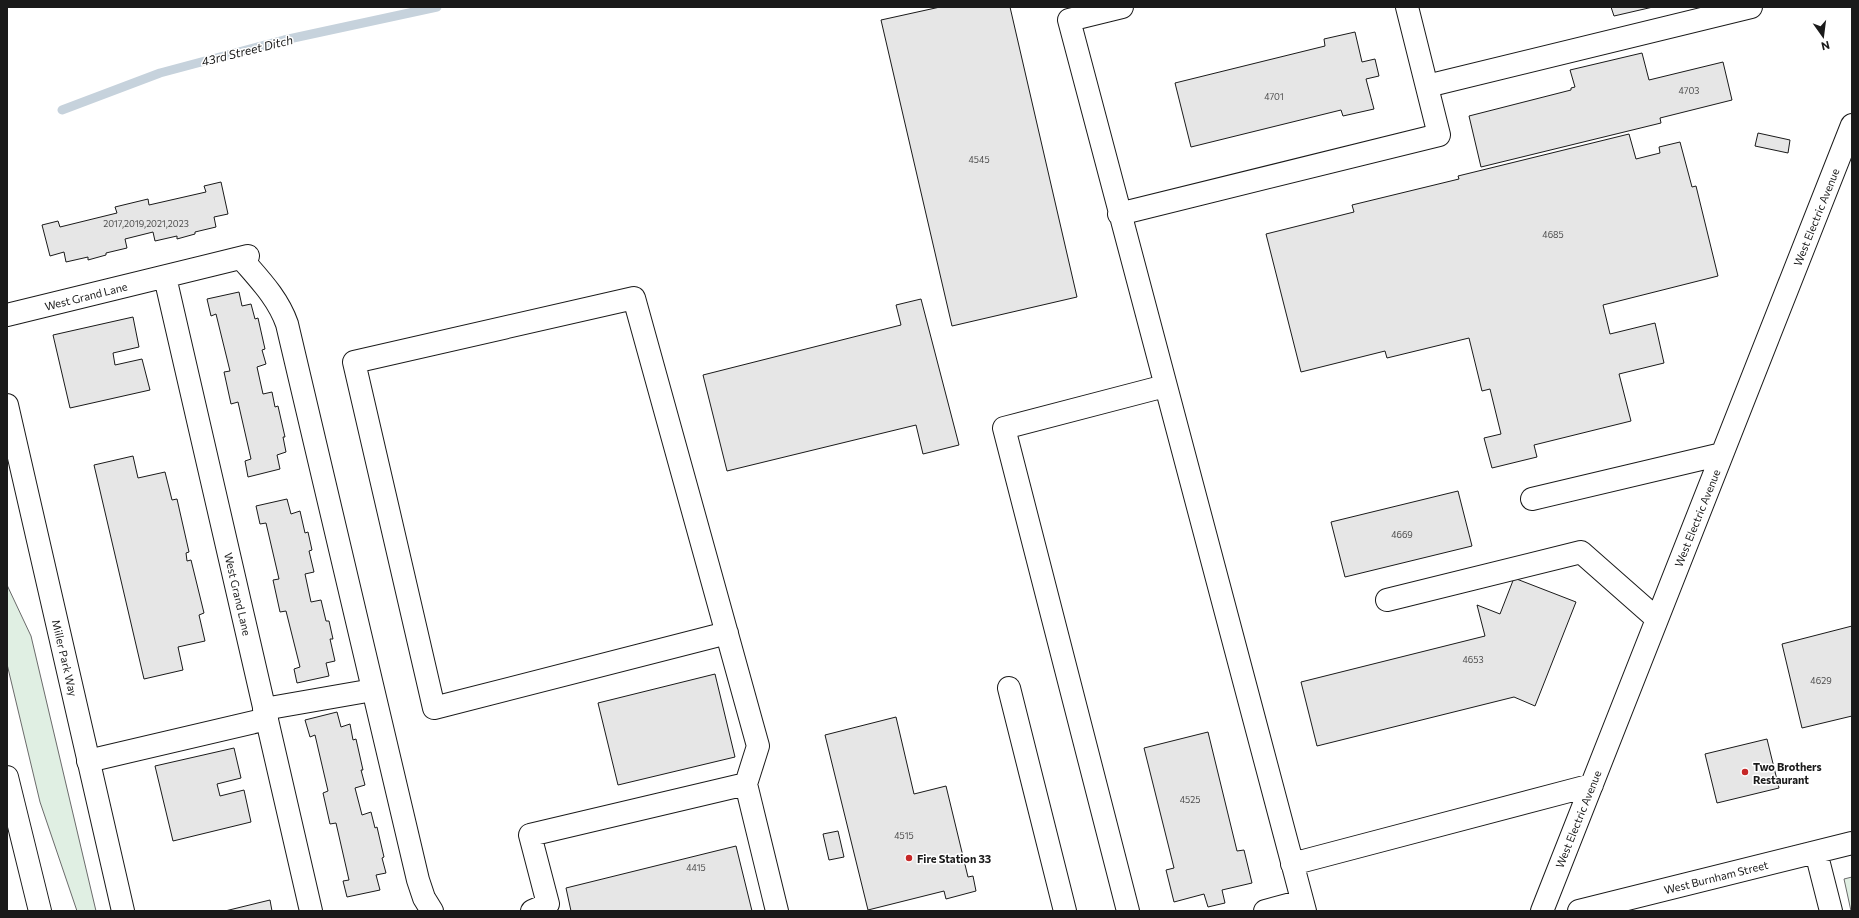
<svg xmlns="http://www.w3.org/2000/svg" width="1859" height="918" font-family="Commissioner,sans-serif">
<rect width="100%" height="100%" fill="#fff"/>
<path fill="#e0efe3" stroke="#6a6a6a" d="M7 585 31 636 96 911H77L40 802 7 664Z
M1852 877V911H1851L1844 879Z"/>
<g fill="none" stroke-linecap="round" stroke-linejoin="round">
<path stroke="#c6d2dc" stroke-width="9" d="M62 110 160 73 284 40 437 7"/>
</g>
<path fill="#e6e6e6" stroke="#1a1a1a" d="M940 7H1010L1077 297 952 326 881 20Z
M1611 7H1653L1614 16Z
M1355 32 1362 62 1375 59 1379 76 1366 79 1374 109 1343 116 1341 110 1191 147 1175 83 1325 46 1324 39Z
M1642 53 1649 80 1723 62 1732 100 1660 118 1661 123 1481 167 1469 116 1571 90V88L1575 87 1570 70Z
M1758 133 1790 140 1788 153 1755 146Z
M1629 134 1636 159 1660 153 1659 147 1680 142 1692 187 1696 186 1718 276 1603 305 1610 334 1655 323 1664 363 1619 374 1631 421 1534 445 1537 457 1492 468 1484 438 1501 434 1490 389 1482 391 1469 338 1387 358 1385 351 1301 372 1266 234 1354 212 1352 205 1459 179 1458 176Z
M221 182 228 214 214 217 216 227 195 232V234L177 239V236L155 241 153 232 125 239 127 248 106 253V255L88 260V257L66 262 64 252 50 256 42 225 58 221 60 227 117 213 115 207 148 199 149 205 206 192 204 186Z
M239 292 242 306 251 304 255 319 258 318 265 349 262 350 266 364 257 367 263 394 272 392 275 407 278 406 285 437H283L286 452 277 455 280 469 248 477 245 461 251 459 238 402 231 404 224 372 230 371 216 314 211 316 207 299Z
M921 299 959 445 923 454 916 425 727 471 703 375 901 325 896 305Z
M133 317 139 347 113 353 115 365 142 359 150 390 70 408 53 335Z
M133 456 138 478 165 472 172 500 177 499 189 552 186 553 187 561 191 560 204 613 199 615 205 641 178 647 183 670 144 679 94 465Z
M1458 491 1472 546 1345 577 1331 522Z
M287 499 291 514 300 511 305 533 308 532 312 550 309 551 314 572 305 574 311 602 321 600 326 621H329L333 639H330L335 661 326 663 329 676 297 683 294 669 300 667 286 611 280 612 273 580 279 579 266 523 260 524 256 506Z
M1514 578 1576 602 1535 706 1514 697 1317 746 1301 682 1485 636 1477 605 1500 614Z
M1852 626V716L1802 728 1782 644Z
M715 674 735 757 618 785 598 703Z
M337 712 341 727 350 724 353 740 356 739 363 770H361L365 785 355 788 362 815 371 812 375 828 377 827 384 857 382 858 386 873 376 875 380 890 347 897 343 881 349 880 336 823 330 824 323 793 328 791 315 735 310 737 305 720Z
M896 717 914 794 946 786 968 877 973 876 976 891 946 899 944 891 868 910 825 735Z
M1208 732 1237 851 1244 850 1252 883 1222 890 1225 903 1208 907 1204 894 1174 902 1166 870 1174 868 1144 748Z
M1767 739 1779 788 1717 803 1705 754Z
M234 748 241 778 217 784 220 796 244 790 251 822 173 841 155 766Z
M838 831 844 857 829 860 823 834Z
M736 846 752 911H571L566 888Z
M270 900 272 911H225Z"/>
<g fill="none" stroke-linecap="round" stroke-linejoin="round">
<g stroke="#1a1a1a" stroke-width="24">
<path id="minor" d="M1122 7 1069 20 1305 911
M1427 86 1751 7
M1119 214 1439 135 1407 7
M241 258C259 279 278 298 287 324L418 880 424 898 432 911
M165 277 311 911
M7 315 248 256
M1532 499 1722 454
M1387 600 1581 552 1657 619
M727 633 434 708 354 362 634 298 758 746 746 784
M1009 688 1065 911
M264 709 373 690
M88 761 267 719
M1816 852 1831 911
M1292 864 1592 785
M532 911 548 904 530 835 746 784 777 911
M1128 911 1004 428 1165 386
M1265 911 1302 901
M1542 911 1852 125
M1579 911 1852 843"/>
</g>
<g stroke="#1a1a1a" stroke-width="24">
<path id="major" d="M7 405 123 911
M7 777 40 911"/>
</g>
<use href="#minor" stroke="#fff" stroke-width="22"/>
<use href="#major" stroke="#fff" stroke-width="22"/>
</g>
<g fill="#c62828" stroke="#fff" stroke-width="1.5">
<circle cx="1745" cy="772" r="4"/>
<circle cx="909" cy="858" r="4"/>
</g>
<g text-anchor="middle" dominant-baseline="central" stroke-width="3" stroke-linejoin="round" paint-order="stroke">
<g font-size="9" fill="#4d4d4d">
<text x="1689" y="90">4703</text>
<text x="1274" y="96">4701</text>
<text x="979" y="159">4545</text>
<text x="146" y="223">2017,2019,2021,2023</text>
<text x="1553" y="234">4685</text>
<text x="1402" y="534">4669</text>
<text x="1473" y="659">4653</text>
<text x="1821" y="680">4629</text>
<text x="1190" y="799">4525</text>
<text x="904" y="835">4515</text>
<text x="696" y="867">4415</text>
</g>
<g font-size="11" fill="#1a1a1a" stroke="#fff">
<text transform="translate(1816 217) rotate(-68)">West Electric Avenue</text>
<text transform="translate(86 296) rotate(-14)">West Grand Lane</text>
<text transform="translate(1697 518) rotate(-68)">West Electric Avenue</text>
<text transform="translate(238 594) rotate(77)">West Grand Lane</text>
<text transform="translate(65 658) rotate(77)">Miller Park Way</text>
<text transform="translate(1578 819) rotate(-68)">West Electric Avenue</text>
<text transform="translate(1716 877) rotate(-14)">West Burnham Street</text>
</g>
<g font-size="11" font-weight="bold" fill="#1a1a1a" stroke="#fff" text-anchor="start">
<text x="1753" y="766">Two Brothers<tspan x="1753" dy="13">Restaurant</tspan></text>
<text x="917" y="858">Fire Station 33</text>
</g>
<g font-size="12" font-style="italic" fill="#1a1a1a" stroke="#fff">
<text transform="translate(247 50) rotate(-14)">43rd Street Ditch</text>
</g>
</g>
<rect width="1859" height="918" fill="none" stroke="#1a1a1a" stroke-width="16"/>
<g transform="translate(1823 36) rotate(166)" stroke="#ffffff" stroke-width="3" paint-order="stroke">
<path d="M0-3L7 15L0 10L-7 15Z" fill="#1a1a1a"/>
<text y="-6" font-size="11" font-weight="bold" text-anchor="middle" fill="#1a1a1a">N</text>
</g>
</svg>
